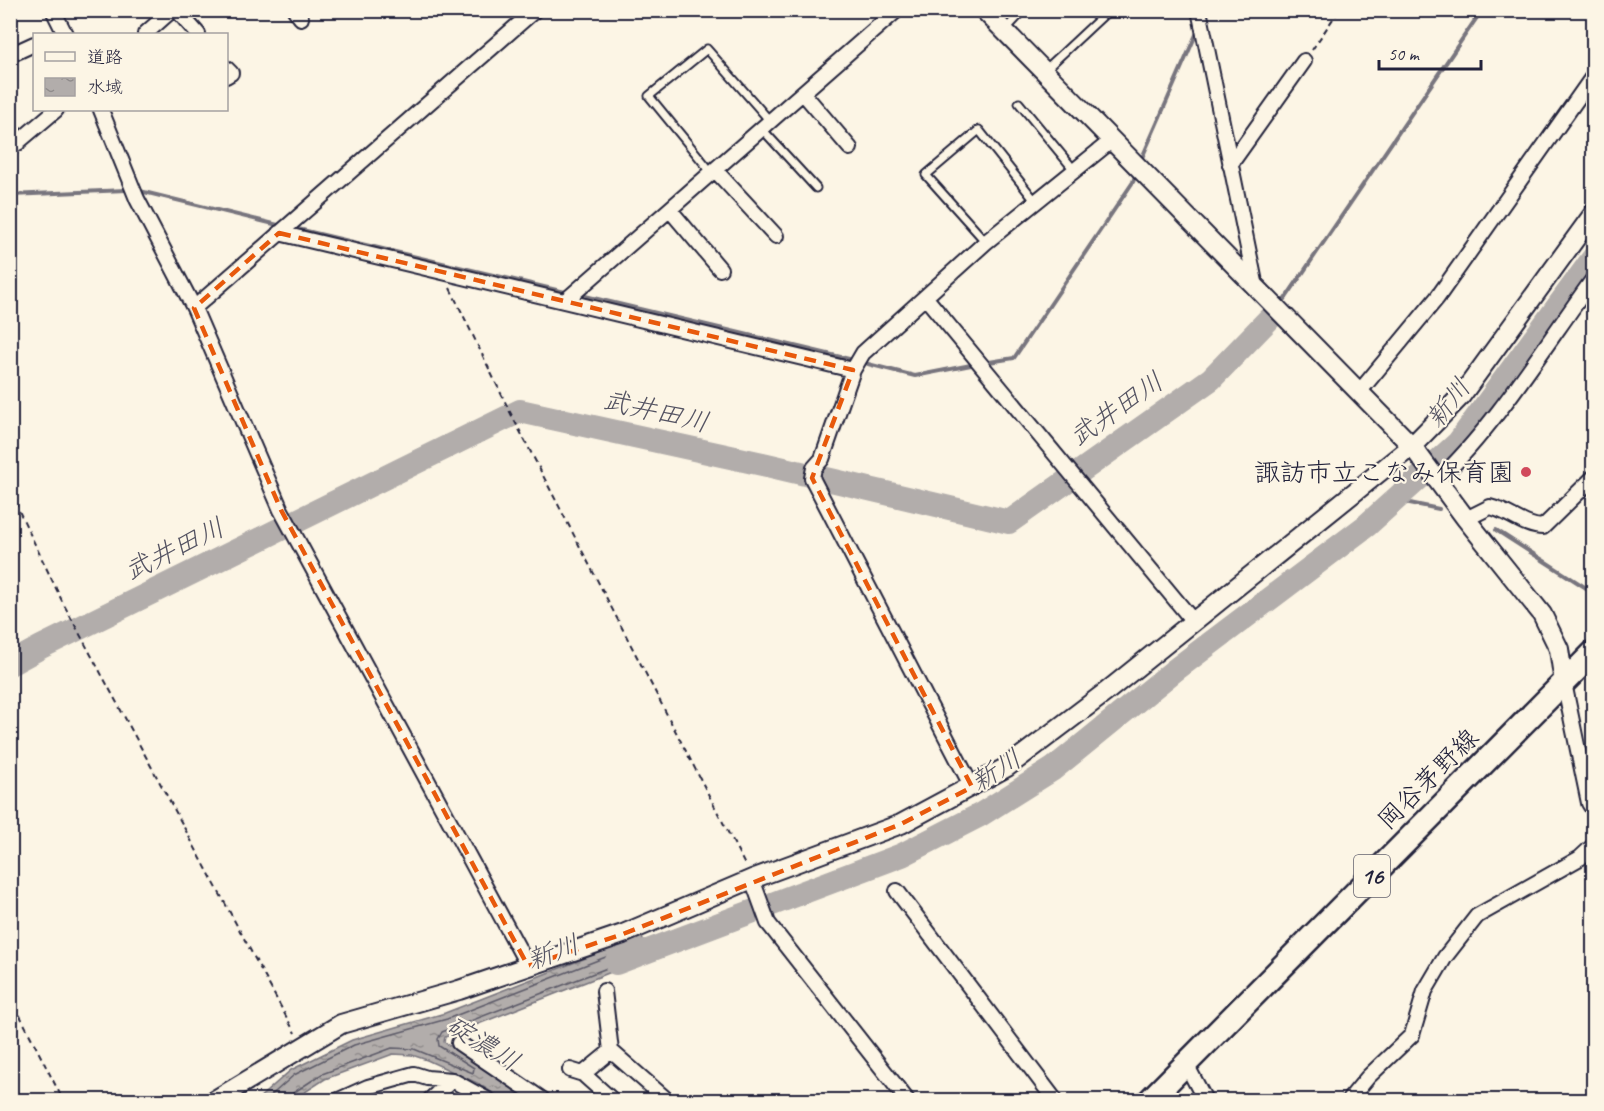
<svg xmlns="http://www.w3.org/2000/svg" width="1604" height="1111" font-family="Caveat,'Klee One',sans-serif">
<defs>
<pattern id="water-ripples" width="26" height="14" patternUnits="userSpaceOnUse" patternTransform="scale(1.5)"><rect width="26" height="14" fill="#b2adab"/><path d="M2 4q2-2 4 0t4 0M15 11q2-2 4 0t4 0" fill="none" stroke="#908c8c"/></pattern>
</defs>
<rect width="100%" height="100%" fill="#fcf5e5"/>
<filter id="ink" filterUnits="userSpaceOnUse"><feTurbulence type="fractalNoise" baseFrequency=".0167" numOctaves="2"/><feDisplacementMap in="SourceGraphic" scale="12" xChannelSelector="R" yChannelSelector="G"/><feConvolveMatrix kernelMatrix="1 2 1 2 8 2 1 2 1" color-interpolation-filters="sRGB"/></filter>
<g filter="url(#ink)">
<path fill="url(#water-ripples)" stroke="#78757e" stroke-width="1.5" d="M642 936 647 958 445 1037 444 1042 532 1100H504L477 1083 427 1060 412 1055 393 1054 325 1079 293 1100H257L291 1070 352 1040 445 1013Z"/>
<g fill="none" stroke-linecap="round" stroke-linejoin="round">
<path stroke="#5c5a68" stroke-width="1.5" d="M266 1100 294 1075 354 1045 447 1019 634 946 638 947V956L442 1032 438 1039 439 1046 474 1068 473 1073 414 1049 392 1048 322 1074 293 1093 291 1100"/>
<path stroke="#78757e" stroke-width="4" d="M1141 160 1198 30
M140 191 278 225
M10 195 126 190
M298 229 565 292
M585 296 849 359
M1281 305 1482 10
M983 363 1014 358 1133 182 1136 173
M868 364 915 376 976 364
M1395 500 1439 509
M1496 530 1594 593"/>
<path stroke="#b2adab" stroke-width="24" d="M10 664 41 647 520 411 767 465 1009 522 1211 379 1270 318
M616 963 902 855 980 815 1053 769 1175 670 1366 526 1458 443 1594 257"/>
<g stroke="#22223b" stroke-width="11">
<path id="service" d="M1006 29 1024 10
M1045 70 1108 11
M1019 103 1075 171
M762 129 816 188
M712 173 649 96 707 49 770 121
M986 242 926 175 979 130 1036 202"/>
</g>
<g stroke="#22223b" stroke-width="18">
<path id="minor" d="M53 10 65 34
M177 10 198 34
M295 10 301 18
M1199 10 1256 287
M145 34 172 10
M10 55 34 44
M226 68 231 73 226 76
M803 93 850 148
M101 110 137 199 194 308 281 510 528 966
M10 126 18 143
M10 149 56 110
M1230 165 1304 61
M715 170 776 236
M670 210 720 269
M279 233 853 370
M926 298 1193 621
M565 301 897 10
M194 308 535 10
M1360 391 1437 298 1594 75
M1438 480C1495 427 1547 342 1594 278
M1466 519 1490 507C1509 511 1524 527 1543 527L1594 477
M1564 683 1589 803 1594 811
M972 787 812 478 814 468 822 459 853 370 863 353 986 242 1111 141
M752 879 768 923 907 1100
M897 891 1055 1100
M604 991 611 1051 667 1100
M459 1043 543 1100
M1186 1064 1205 1100
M570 1070 583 1074 611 1051
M583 1074 612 1100
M339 1100 368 1087 414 1074 427 1078 452 1080 488 1100
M430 1100 452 1080
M1349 1100 1368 1077 1412 1035 1425 991 1445 957 1477 916 1580 858 1594 845
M1593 1100H1594"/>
</g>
<g stroke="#22223b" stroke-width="22">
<path id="tertiary" d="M984 10 1412 446 1466 519 1542 614 1559 649 1564 683
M215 1100 341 1024 459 990 623 934 752 879 901 824 1007 767 1106 692 1412 446 1461 396 1594 213"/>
</g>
<g stroke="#22223b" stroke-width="27">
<path id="primary" d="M1150 1100 1594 652"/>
</g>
<path stroke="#22223b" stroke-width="2" stroke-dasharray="6 4.5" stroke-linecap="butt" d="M1312 50 1339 10
M450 288 509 410 745 865
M10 492 63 603 295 1033
M10 996 63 1100"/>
<use href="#service" stroke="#fcf5e5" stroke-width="7"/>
<use href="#minor" stroke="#fcf5e5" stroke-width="14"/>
<use href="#tertiary" stroke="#fcf5e5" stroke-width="18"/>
<use href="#primary" stroke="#fcf5e5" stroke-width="22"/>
</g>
</g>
<path fill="none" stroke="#e8590c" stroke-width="4.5" stroke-dasharray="12 8" stroke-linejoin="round" d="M279 233 853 370 812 478 972 787 901 824 623 934 528 966 281 510 194 308Z"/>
<circle fill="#d1495b" stroke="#fcf5e5" stroke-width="2" cx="1526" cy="472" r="6"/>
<g text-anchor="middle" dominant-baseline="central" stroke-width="4.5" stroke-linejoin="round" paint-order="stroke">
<rect fill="#fcf5e5" stroke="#63616e" stroke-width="1.5" x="1354" y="855" width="36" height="42" rx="4.5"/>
<g font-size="24" font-weight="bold" fill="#22223b">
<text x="1372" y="876">16</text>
</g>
<g font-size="26" fill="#22223b" stroke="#fcf5e5" text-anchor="end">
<text x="1514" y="472">諏訪市立こなみ保育園</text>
</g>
<g font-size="26" fill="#22223b" stroke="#fcf5e5">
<text transform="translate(1428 779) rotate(-45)">岡谷茅野線</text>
</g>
<g font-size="27" font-style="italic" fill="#545362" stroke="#fcf5e5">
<text transform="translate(1448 403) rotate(-52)">新川</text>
<text transform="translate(1116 409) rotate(-35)">武井田川</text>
<text transform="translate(656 411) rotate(13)">武井田川</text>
<text transform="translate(174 549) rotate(-26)">武井田川</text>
<text transform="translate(996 770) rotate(-32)">新川</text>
<text transform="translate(553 952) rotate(-20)">新川</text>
<text transform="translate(483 1043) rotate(32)">碇濃川</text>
</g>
</g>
<rect width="1604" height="1111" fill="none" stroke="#fcf5e5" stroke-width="36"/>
<rect x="18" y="18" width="1568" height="1075" fill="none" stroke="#22223b" stroke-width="2" filter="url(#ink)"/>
<rect x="33" y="33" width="195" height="78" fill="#fcf5e5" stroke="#a5a1a1" stroke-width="1.5"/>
<rect x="45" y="52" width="30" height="9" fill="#fcf5e5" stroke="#a5a1a1" stroke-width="1.5"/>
<text x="87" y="63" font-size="18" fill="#22223b">道路</text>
<rect x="45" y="78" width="30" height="18" fill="url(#water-ripples)" stroke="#a5a1a1" stroke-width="1.5"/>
<text x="87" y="93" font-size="18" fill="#22223b">水域</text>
<path d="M1379 60v9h102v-9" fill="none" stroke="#22223b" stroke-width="3"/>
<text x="1388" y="60" font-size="18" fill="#22223b" stroke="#fcf5e5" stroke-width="4.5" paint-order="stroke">50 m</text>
</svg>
